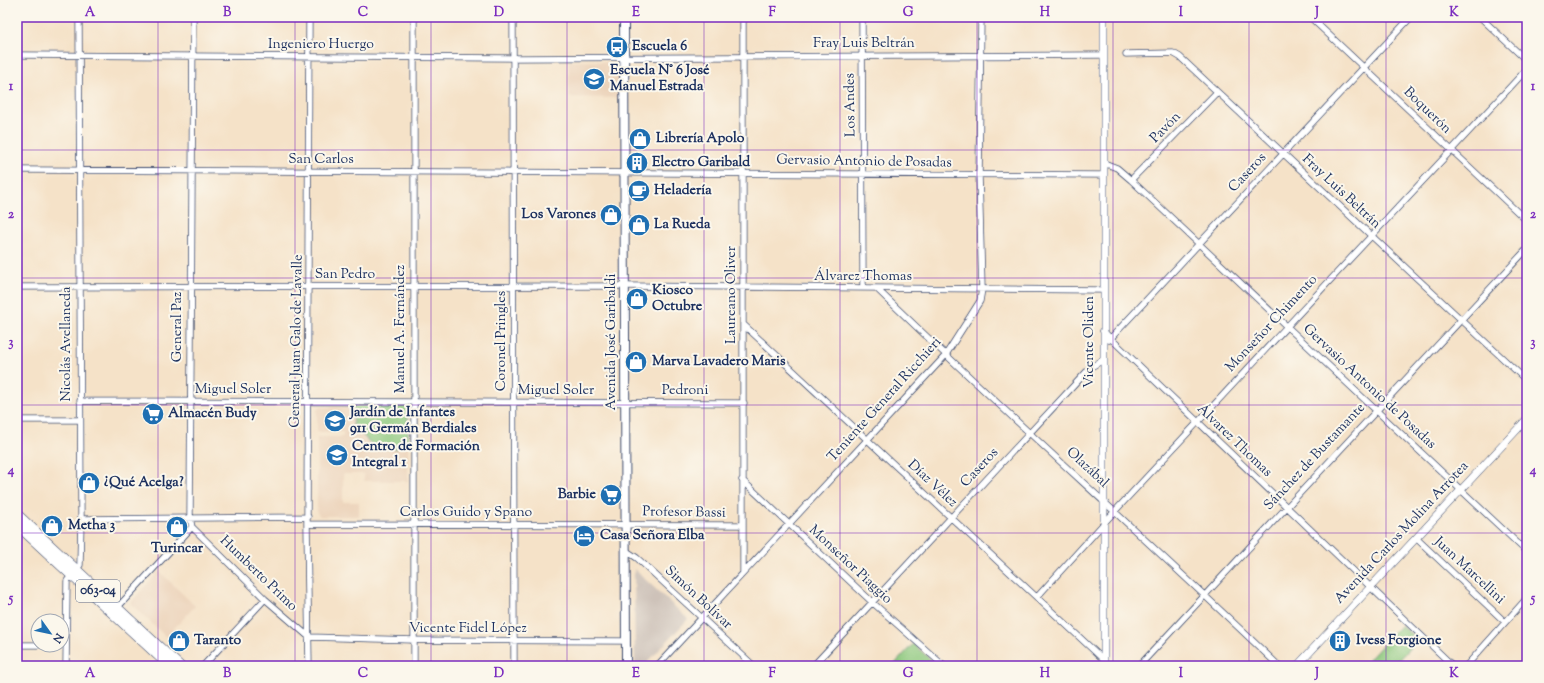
<svg xmlns="http://www.w3.org/2000/svg" width="1544" height="683" font-family="'Sorts Mill Goudy',serif">
<rect width="100%" height="100%" fill="#fbf7ec"/>
<filter id="ink" filterUnits="userSpaceOnUse"><feTurbulence type="fractalNoise" baseFrequency=".025" numOctaves="2"/><feDisplacementMap in="SourceGraphic" scale="8" xChannelSelector="R" yChannelSelector="G"/><feConvolveMatrix kernelMatrix="1 2 1 2 8 2 1 2 1" color-interpolation-filters="sRGB"/></filter>
<filter id="wash" filterUnits="userSpaceOnUse"><feTurbulence type="fractalNoise" baseFrequency=".012" numOctaves="4" result="noise"/><feDisplacementMap in="SourceGraphic" scale="16" xChannelSelector="R" yChannelSelector="G"/><feGaussianBlur stdDeviation="0.9" result="paint"/><feColorMatrix in="noise" values="0 0 0 0 0 0 0 0 0 0 0 0 0 0 0 0 0 1.4 0 .05"/><feComposite in="paint" operator="in"/></filter>
<g filter="url(#wash)">
<rect width="100%" height="100%" fill="#f5e2c8"/>
<path fill="#ecd3ba" d="M569 61 619 62 618 98 569 97Z
M320 407H353V425L397 448 398 443H408V481H364V474H343V502H359V516H320L317 513V437H343V432H317V410Z
M159 571 195 606 166 637 130 603Z"/>
<path fill="#cec2b9" d="M634 569 688 619 644 666H635Z"/>
<path fill="#8bc77c" stroke="#537b6d" d="M353 403 406 404 408 407V443H398L397 449 375 448 353 425Z
M1401 625 1417 640 1393 666H1363Z
M913 644 938 666H893Z"/>
</g>
<g filter="url(#ink)">
<g fill="none" stroke-linecap="round" stroke-linejoin="round">
<g stroke="#3c4a6e" stroke-width="7">
<path id="minor" d="M513 17 514 666
M862 17 863 288
M1310 17 1527 221
M1480 17 1527 61
M1126 54 1173 53 1180 57 1527 381
M17 55 513 58 1104 55
M1104 163 1117 168 1131 180 1527 552
M17 170 1103 175
M1131 180 1217 92
M17 287 624 286 1103 290
M877 289C1009 417 1147 539 1279 666
M744 325 1104 660
M1103 331 1453 666
M1109 340 1411 17
M80 401 744 403
M17 420H80
M742 480 872 602 944 666
M81 519 308 517
M307 524 743 525
M192 527 190 518 193 17
M192 527 265 599 309 637 414 640 626 641
M1416 538 1505 622
M625 550 637 558 754 666
M743 572V17
M1037 597 1115 511 1527 69
M117 608 192 527
M17 645H38
M66 666 67 581 80 565 81 519 79 17
M203 666 265 599
M309 666 307 524 309 17
M414 666V17
M657 666 945 356 980 301 982 289 979 175 981 17
M813 666 1091 367 1103 360
M1139 666 1527 249
M1466 666 1527 598"/>
</g>
<g stroke="#3c4a6e" stroke-width="8">
<path id="tertiary" d="M1104 17V666
M1297 666 1527 419"/>
</g>
<g stroke="#3c4a6e" stroke-width="10">
<path id="secondary" d="M624 17 626 666"/>
</g>
<g stroke="#3c4a6e" stroke-width="10">
<path id="primary" d="M17 514 180 666
M17 525 169 666"/>
</g>
<use href="#minor" stroke="#fff" stroke-width="5.5"/>
<use href="#tertiary" stroke="#fff" stroke-width="7"/>
<use href="#secondary" stroke="#fff" stroke-width="8"/>
<use href="#primary" stroke="#fff" stroke-width="9"/>
</g>
</g>
<path fill="none" stroke="#7b2cbf" stroke-width="1" stroke-opacity="0.55" d="M158 17V666M295 17V666M431 17V666M567 17V666M704 17V666M840 17V666M977 17V666M1113 17V666M1249 17V666M1386 17V666M17 150H1527M17 278H1527M17 405H1527M17 533H1527"/>
<defs>
<g id="bus-disc" transform="scale(1.15)"><circle r="9.5" fill="#1f6fb2" stroke="#fbf7ec"/><path d="M-5-6H5V4H4V6H2V4H-2V6H-4V4H-5ZM-3.5-4V0h7V-4ZM-3.5 1.2v1.5H-2V1.2ZM2 1.2v1.5H3.5V1.2Z" fill="#fff"/></g>
<g id="school-disc" transform="scale(1.15)"><circle r="9.5" fill="#1f6fb2" stroke="#fbf7ec"/><path d="M0-5L7-2L0 1L-7-2ZM-4 1L0 2.5L4 1V4Q0 6-4 4Z" fill="#fff"/></g>
<g id="shop-disc" transform="scale(1.15)"><circle r="9.5" fill="#1f6fb2" stroke="#fbf7ec"/><path d="M-5-2.5h2.3a2.7 3.5 0 0 1 5.4 0H5L5.5 6h-11ZM-1.5-2.5h3a1.5 2.3 0 0 0-3 0Z" fill="#fff"/></g>
<g id="building-disc" transform="scale(1.15)"><circle r="9.5" fill="#1f6fb2" stroke="#fbf7ec"/><path d="M-4-6H4V6H1V3H-1V6H-4ZM-2.5-4.3h1.7v1.8h-1.7ZM.8-4.3h1.7v1.8H.8ZM-2.5-1h1.7V.8h-1.7ZM.8-1h1.7V.8H.8Z" fill="#fff"/></g>
<g id="cafe-disc" transform="scale(1.15)"><circle r="9.5" fill="#1f6fb2" stroke="#fbf7ec"/><path d="M-5.5-4.5H6V0H3Q3 3.5 0 3.5H-2.5Q-5.5 3.5-5.5 0ZM3-3.2v2h1.7v-2ZM-6 4.5H4V6H-6Z" fill="#fff"/></g>
<g id="supermarket-disc" transform="scale(1.15)"><circle r="9.5" fill="#1f6fb2" stroke="#fbf7ec"/><path d="M-6-5.5h2.5l.6 2H6L4.5 2H-2.5L-4.4-4H-6ZM-1.5 3.2a1.3 1.3 0 1 0 .1 0ZM3 3.2a1.3 1.3 0 1 0 .1 0Z" fill="#fff"/></g>
<g id="hotel-disc" transform="scale(1.15)"><circle r="9.5" fill="#1f6fb2" stroke="#fbf7ec"/><path d="M-6-4.5h1.5V1H6V5H4.5V3h-9V5H-6ZM-4 0a1.8 1.8 0 1 1 3.6 0ZM.5 0V-2.5h3Q6-2.5 6 0Z" fill="#fff"/></g>
</defs>
<g fill-rule="evenodd">
<use href="#bus-disc" x="617" y="47"/>
<use href="#school-disc" x="594" y="79"/>
<use href="#shop-disc" x="640" y="139"/>
<use href="#building-disc" x="637" y="163"/>
<use href="#cafe-disc" x="639" y="191"/>
<use href="#shop-disc" x="611" y="215"/>
<use href="#shop-disc" x="639" y="225"/>
<use href="#shop-disc" x="637" y="299"/>
<use href="#shop-disc" x="636" y="362"/>
<use href="#supermarket-disc" x="153" y="414"/>
<use href="#school-disc" x="335" y="421"/>
<use href="#school-disc" x="337" y="455"/>
<use href="#shop-disc" x="89" y="483"/>
<use href="#supermarket-disc" x="611" y="495"/>
<use href="#shop-disc" x="52" y="526"/>
<use href="#shop-disc" x="177" y="527"/>
<use href="#hotel-disc" x="584" y="536"/>
<use href="#shop-disc" x="179" y="641"/>
<use href="#building-disc" x="1340" y="641"/>
</g>
<g text-anchor="middle" dominant-baseline="central" stroke-width="4" stroke-linejoin="round" paint-order="stroke">
<rect fill="#fbf7ec" stroke="#5e6b89" stroke-width="1" x="76" y="580" width="44" height="22" rx="3"/>
<g font-size="13" font-weight="bold" fill="#1b2f5e">
<text x="98" y="591">063-04</text>
</g>
<g font-size="14" fill="#1b2f5e" stroke="#fbf7ec">
<text x="864" y="44">Fray Luis Beltrán</text>
<text x="321" y="45">Ingeniero Huergo</text>
<text transform="translate(851 105) rotate(-91)">Los Andes</text>
<text transform="translate(1427 111) rotate(44)">Boquerón</text>
<text transform="translate(1166 128) rotate(-46)">Pavón</text>
<text x="321" y="160">San Carlos</text>
<text transform="translate(864 162) rotate(1)">Gervasio Antonio de Posadas</text>
<text transform="translate(1248 173) rotate(-47)">Caseros</text>
<text transform="translate(1341 192) rotate(43)">Fray Luis Beltrán</text>
<text x="345" y="275">San Pedro</text>
<text x="863" y="277">Álvarez Thomas</text>
<text transform="translate(732 295) rotate(-90)">Laureano Oliver</text>
<text transform="translate(1272 324) rotate(-47)">Monseñor Chimento</text>
<text transform="translate(178 327) rotate(-90)">General Paz</text>
<text transform="translate(401 329) rotate(-90)">Manuel A. Fernández</text>
<text transform="translate(297 341) rotate(-89)">General Juan Galo de Lavalle</text>
<text transform="translate(502 341) rotate(-90)">Coronel Pringles</text>
<text transform="translate(612 342) rotate(-90)">Avenida José Garibaldi</text>
<text transform="translate(1090 342) rotate(-90)">Vicente Oliden</text>
<text transform="translate(67 344) rotate(-90)">Nicolás Avellaneda</text>
<text transform="translate(1369 387) rotate(43)">Gervasio Antonio de Posadas</text>
<text x="233" y="390">Miguel Soler</text>
<text x="556" y="391">Miguel Soler</text>
<text x="685" y="391">Pedroni</text>
<text transform="translate(885 400) rotate(-48)">Teniente General Ricchieri</text>
<text transform="translate(1234 441) rotate(44)">Álvarez Thomas</text>
<text transform="translate(1315 457) rotate(-47)">Sánchez de Bustamante</text>
<text transform="translate(980 468) rotate(-47)">Caseros</text>
<text transform="translate(1087 468) rotate(43)">Olazábal</text>
<text transform="translate(932 484) rotate(43)">Díaz Vélez</text>
<text x="466" y="513">Carlos Guido y Spano</text>
<text transform="translate(684 513) rotate(1)">Profesor Bassi</text>
<text transform="translate(1402 533) rotate(-47)">Avenida Carlos Molina Arrotea</text>
<text transform="translate(850 565) rotate(43)">Monseñor Piaggio</text>
<text transform="translate(1469 571) rotate(43)">Juan Marcellini</text>
<text transform="translate(258 574) rotate(44)">Humberto Primo</text>
<text transform="translate(698 598) rotate(43)">Simón Bolívar</text>
<text x="468" y="629">Vicente Fidel López</text>
</g>
<g font-size="14" font-weight="bold" fill="#1b2f5e" stroke="#fbf7ec" text-anchor="start">
<text x="632" y="47">Escuela 6</text>
<text x="610" y="71">Escuela N° 6 José<tspan x="610" dy="16">Manuel Estrada</tspan></text>
<text x="656" y="139">Librería Apolo</text>
<text x="652" y="163">Electro Garibald</text>
<text x="654" y="191">Heladería</text>
<text x="596" y="215" text-anchor="end">Los Varones</text>
<text x="654" y="225">La Rueda</text>
<text x="652" y="291">Kiosco<tspan x="652" dy="16">Octubre</tspan></text>
<text x="652" y="362">Marva Lavadero Maris</text>
<text x="350" y="413">Jardín de Infantes<tspan x="350" dy="16">911 Germán Berdiales</tspan></text>
<text x="168" y="414">Almacén Budy</text>
<text x="352" y="447">Centro de Formación<tspan x="352" dy="16">Integral 1</tspan></text>
<text x="104" y="483">¿Qué Acelga?</text>
<text x="596" y="495" text-anchor="end">Barbie</text>
<text x="68" y="526">Metha 3</text>
<text x="600" y="536">Casa Señora Elba</text>
<text x="177" y="549" text-anchor="middle">Turincar</text>
<text x="194" y="641">Taranto</text>
<text x="1356" y="641">Ivess Forgione</text>
</g>
</g>
<rect width="1544" height="683" fill="none" stroke="#fbf7ec" stroke-width="44"/>
<g transform="translate(50 633) rotate(123)"><circle r="19" fill="#fbf7ec" stroke="#a1a7b3"/>
<path d="M0-3L7 15L0 10L-7 15Z" fill="#1f6fb2"/>
<text y="-6" font-size="11" font-weight="bold" text-anchor="middle" fill="#1b2f5e">N</text>
</g>
<rect x="22" y="22" width="1500" height="639" fill="none" stroke="#7b2cbf" stroke-width="1.5"/>
<g font-size="13" text-anchor="middle" font-weight="bold" fill="#7b2cbf">
<text x="90" y="16">A</text>
<text x="227" y="16">B</text>
<text x="363" y="16">C</text>
<text x="499" y="16">D</text>
<text x="636" y="16">E</text>
<text x="772" y="16">F</text>
<text x="908" y="16">G</text>
<text x="1045" y="16">H</text>
<text x="1181" y="16">I</text>
<text x="1317" y="16">J</text>
<text x="1454" y="16">K</text>
<text x="11" y="90">1</text>
<text x="1533" y="90">1</text>
<text x="11" y="218">2</text>
<text x="1533" y="218">2</text>
<text x="11" y="346">3</text>
<text x="1533" y="346">3</text>
<text x="11" y="474">4</text>
<text x="1533" y="474">4</text>
<text x="11" y="602">5</text>
<text x="1533" y="602">5</text>
<text x="90" y="677">A</text>
<text x="227" y="677">B</text>
<text x="363" y="677">C</text>
<text x="499" y="677">D</text>
<text x="636" y="677">E</text>
<text x="772" y="677">F</text>
<text x="908" y="677">G</text>
<text x="1045" y="677">H</text>
<text x="1181" y="677">I</text>
<text x="1317" y="677">J</text>
<text x="1454" y="677">K</text>
</g>
</svg>
